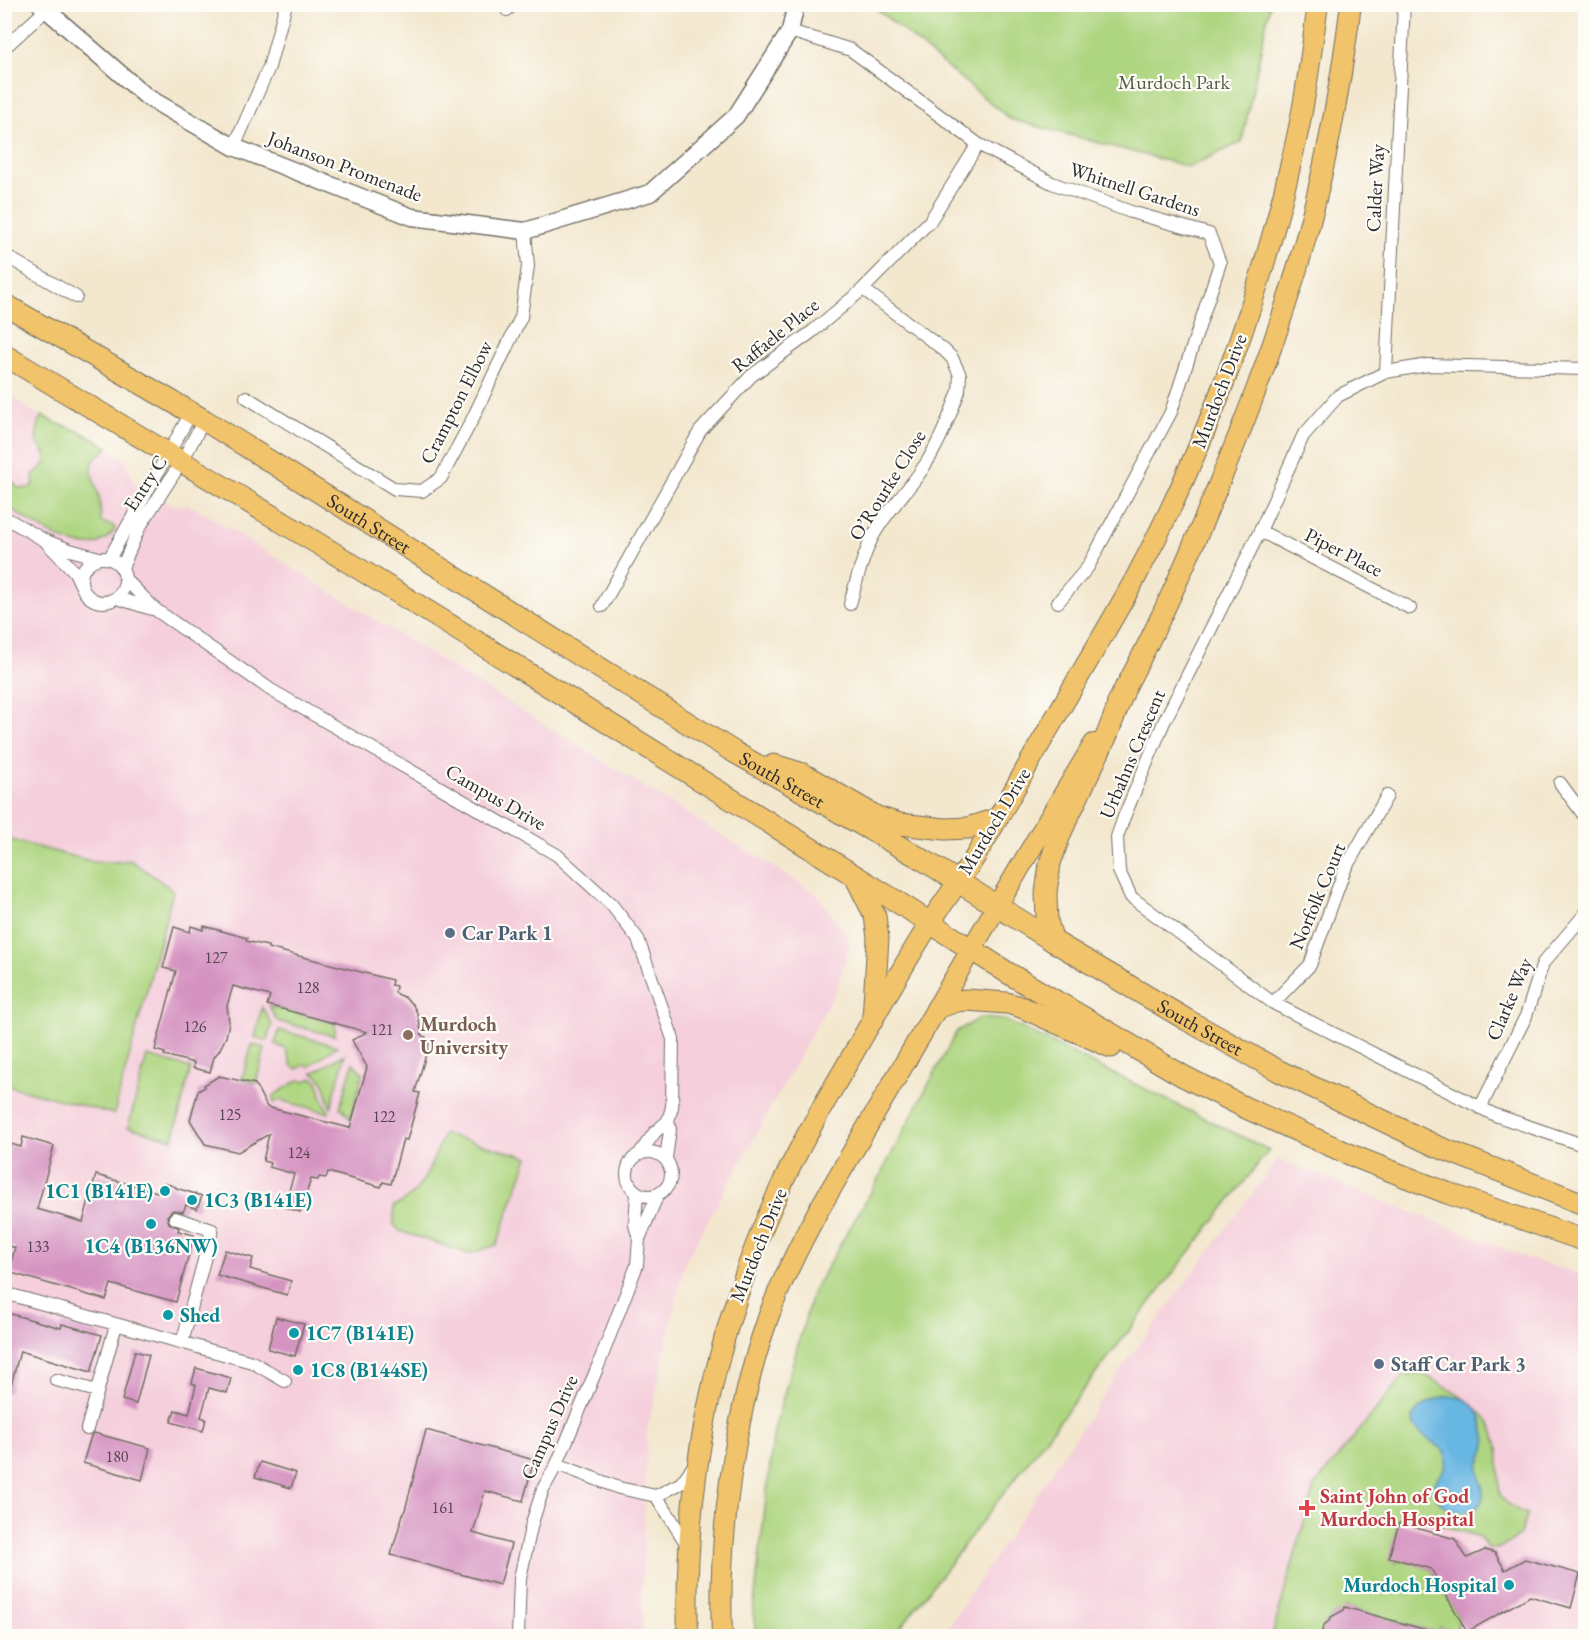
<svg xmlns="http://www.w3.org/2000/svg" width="1590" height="1641" font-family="'EB Garamond',serif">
<rect width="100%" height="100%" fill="#fdfcf7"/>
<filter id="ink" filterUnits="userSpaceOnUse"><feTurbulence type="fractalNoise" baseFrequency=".0167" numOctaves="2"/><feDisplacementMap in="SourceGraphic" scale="12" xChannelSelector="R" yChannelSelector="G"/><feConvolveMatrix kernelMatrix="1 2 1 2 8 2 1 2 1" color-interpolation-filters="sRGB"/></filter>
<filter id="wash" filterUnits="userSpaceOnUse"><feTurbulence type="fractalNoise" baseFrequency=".008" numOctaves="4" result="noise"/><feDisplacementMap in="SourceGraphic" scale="24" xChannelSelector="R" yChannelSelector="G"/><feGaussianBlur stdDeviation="1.35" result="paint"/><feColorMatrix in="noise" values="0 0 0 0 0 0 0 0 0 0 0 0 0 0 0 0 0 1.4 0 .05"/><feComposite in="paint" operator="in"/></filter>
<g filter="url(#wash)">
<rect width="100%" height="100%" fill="#f3e7ce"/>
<path fill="#f5cfdc" d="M4 388 24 406 52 423 81 433 121 456 128 465 133 482 174 506 189 505 197 509 817 894 851 942 836 990 685 1262 647 1431 642 1593 643 1636H5Z
M1278 1159 1529 1259 1585 1276V1636H942L1114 1379Z"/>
<path fill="#aed580" stroke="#6c8056" stroke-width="1.5" d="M872 5H1270L1242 142 1189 167 1010 119Z
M42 416 54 422 81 432 108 447C104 453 97 454 94 460 88 471 97 487 99 498 101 506 100 514 101 522L114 526 115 530C110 536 104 541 96 544 69 552 27 519 5 505V473L18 488H30L34 483 33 475 46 463C48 450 40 451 37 441 35 435 39 429 38 422Z
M4 838 94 862H116L130 860 169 887 173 891 114 1114 5 1085Z
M269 1006 335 1023V1036L277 1021Z
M262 1007 272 1024 267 1041 255 1037Z
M980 1018 1005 1020 1269 1150 1150 1303 894 1636H756L753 1612 774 1430 813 1291 875 1185 957 1031Z
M279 1030 337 1046 309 1067 304 1065 297 1069 292 1066 286 1049 275 1044Z
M252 1045 265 1048 256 1083 242 1079Z
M345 1054 331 1108C325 1094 329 1082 313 1073Z
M147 1056 191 1068 173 1139 128 1127Z
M353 1063 363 1073 350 1119 343 1109 340 1108Z
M312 1078 318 1081 321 1095 329 1113 279 1100 274 1103 273 1096 298 1080 304 1081Z
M444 1134 528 1157 497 1245 468 1254 400 1231 394 1225V1206C424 1194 432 1161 444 1134Z
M1419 1373 1427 1376C1449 1390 1475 1401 1489 1423 1499 1439 1499 1454 1499 1473 1499 1480 1498 1489 1501 1496 1505 1504 1519 1511 1527 1515L1520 1535 1504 1546 1496 1549 1487 1547 1480 1537 1401 1513 1399 1523 1389 1560 1397 1563 1398 1559 1431 1569 1459 1618 1456 1631 1440 1627 1438 1633 1345 1607 1343 1615 1338 1613 1331 1617 1329 1621 1324 1625 1322 1632 1324 1636H1272L1314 1487 1398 1382 1404 1376Z"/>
<path fill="#68b6e2" stroke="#4a7086" stroke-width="1.5" d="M1449 1396C1473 1398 1480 1408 1484 1431 1485 1435 1486 1441 1486 1445 1485 1453 1480 1460 1479 1467 1478 1479 1488 1493 1480 1504 1466 1523 1432 1506 1432 1485 1441 1472 1449 1470 1445 1451 1437 1445 1419 1434 1415 1427 1405 1409 1437 1398 1449 1396Z"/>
<g id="blocks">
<path fill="#d593c1" d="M191 926 203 930 204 926 247 938 246 941 268 946V948L392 980 391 985 396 986 395 993 404 997 413 1005 418 1015 422 1036 426 1037 424 1043 429 1044 415 1092 420 1093 407 1140 403 1139 391 1184 383 1182 381 1187 328 1172 326 1178 319 1177 318 1180 311 1179 300 1212 284 1207 294 1174 269 1167 270 1163 263 1161 269 1134 238 1152 205 1144 190 1120 198 1091 205 1087 204 1085 219 1076 255 1084 267 1107 350 1128 367 1067 352 1040 367 1032 267 1005 270 996 233 986 227 1006 229 1022 226 1037 219 1051 214 1057 210 1072 193 1068 194 1063 164 1055 165 1053 155 1050 176 971 163 968 174 927 190 932Z
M23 1137 54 1146 37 1209 83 1222 96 1175 161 1193 164 1183 176 1187V1188L202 1196 197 1209 186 1205 183 1212 173 1210 167 1216 169 1223 179 1228 178 1231 194 1235 176 1302 111 1284 106 1300 8 1272 15 1248 4 1244V1167L11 1144 21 1147Z
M225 1250 253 1258 250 1269 291 1281 287 1295 217 1275Z
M4 1312 61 1328 62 1324 102 1335 91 1372 20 1351 9 1393H4Z
M276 1317 304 1324 295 1356 268 1349Z
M135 1351 149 1355 136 1404 122 1400Z
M196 1368 231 1378 227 1393 209 1388 201 1417 206 1419 203 1431 171 1422 175 1410 189 1414 196 1385 192 1383Z
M426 1430 534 1460 523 1501 485 1491 473 1533 511 1544 500 1585 391 1555 403 1514H404Z
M94 1433 150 1448 142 1480 83 1463 91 1436Z
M260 1462 296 1473 291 1488 255 1477Z
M1399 1523 1455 1539 1467 1558 1485 1550 1495 1553 1505 1570 1525 1559 1580 1574 1571 1608 1530 1596 1467 1632 1431 1569 1389 1557Z
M1345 1607 1437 1633 1436 1636H1320L1324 1625 1329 1621 1331 1617 1344 1610Z"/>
</g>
</g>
<g filter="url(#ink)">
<use href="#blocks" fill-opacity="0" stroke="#716d64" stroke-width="1.5"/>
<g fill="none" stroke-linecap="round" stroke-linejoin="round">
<g stroke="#716d64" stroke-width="14">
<path id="minor" d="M507 10 514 4
M790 31 851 50 978 144 1052 183 1131 212 1209 234 1220 263 1171 412 1088 567 1058 602
M4 48 46 10
M234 147 269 67 286 4
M4 255 76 297
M1586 369 1428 365 1386 372 1338 396 1303 436 1260 531 1164 722 1124 817 1117 837 1119 871 1131 897 1273 1003 1495 1115 1586 1146
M1386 372 1404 4
M246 397 395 489 422 491 441 478 472 420 521 317 528 266 525 231
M4 517 44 540 70 550 99 558
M1260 531 1410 608
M47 543 75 572 81 585
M81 580a22 22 0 1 1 44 0a22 22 0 1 1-44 0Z
M109 559 191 413
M122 568 139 528 182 461 204 420
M126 580 156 610 271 690 557 855 611 904 638 939 673 1039 672 1107 668 1121 670 1130 666 1158
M117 598 152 609
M850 604C856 582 862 558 872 538 885 513 906 493 921 471 938 447 949 418 959 391L960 375 952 358 944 350 863 289
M602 606 700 431 751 376 813 331 863 289 930 221 978 144
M1560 783 1586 818
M1273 1003 1310 965 1345 869 1387 796
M1480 1108 1526 1016 1543 963 1586 913
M627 1174a22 22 0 1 1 44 0a22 22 0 1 1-44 0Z
M640 1153 655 1132 668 1121
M637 1192 635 1225 639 1239
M175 1218 212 1230 182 1343
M4 1293 252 1362 285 1381
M56 1380 97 1391
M87 1429 116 1325
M557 1464 619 1488 656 1496 681 1483 696 1463
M656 1496 668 1514 689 1548
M518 1636 520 1578 532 1523 543 1489 557 1464 598 1366 637 1265 639 1239 658 1194"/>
</g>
<g stroke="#716d64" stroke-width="19">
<path id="tertiary" d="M40 4 147 97 234 147 412 217 525 231 650 193 736 116 790 31 796 4"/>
</g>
<g stroke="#716d64" stroke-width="22">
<path id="primary" d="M1117 703C1155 635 1186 564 1215 493 1247 417 1276 341 1299 262 1324 178 1340 91 1351 4
M688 1636C683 1485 714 1333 777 1195 799 1146 826 1100 853 1054 878 1010 903 966 930 923 944 901 961 879 975 857 1003 811 1028 764 1055 718 1082 671 1109 626 1135 579 1206 447 1260 299 1293 154 1305 105 1311 54 1318 4
M722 1636C718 1535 734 1415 768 1318 781 1281 799 1246 818 1211 909 1055 1000 899 1094 744"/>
</g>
<g stroke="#716d64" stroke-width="23">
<g id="trunk">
<path id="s1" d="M4 304 204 420 734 752 925 861 1053 941 1187 1020 1279 1071 1436 1146 1586 1205"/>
<path d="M4 355 332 552 907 908 1008 973 1183 1076 1246 1108 1358 1158 1447 1193 1586 1241"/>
<path d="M774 765 803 774 877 817 900 824 945 829 968 828 996 819"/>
<path d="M855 876 875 916 878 938 873 1020"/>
<path d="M1053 941 1047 921 1046 893 1050 863 1061 832 1107 735 1125 688"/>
<path d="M937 1008 957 1001 967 1000 1007 1003 1021 1007 1111 1047"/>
</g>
</g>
<use href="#minor" stroke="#fff" stroke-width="12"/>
<use href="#tertiary" stroke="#fff" stroke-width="16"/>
<use href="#primary" stroke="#f1c36a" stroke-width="20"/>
<use href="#trunk" stroke="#f1c36a" stroke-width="21"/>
</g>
</g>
<g fill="#5c6f8a" stroke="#fdfcf7" stroke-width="2">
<circle cx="450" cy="933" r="6"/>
<circle cx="1379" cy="1364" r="6"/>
</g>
<circle fill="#8d6e63" stroke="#fdfcf7" stroke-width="2" cx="408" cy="1035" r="6"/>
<g fill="#0f9aa8" stroke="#fdfcf7" stroke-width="2">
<circle cx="165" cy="1191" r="6"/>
<circle cx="192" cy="1200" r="6"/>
<circle cx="151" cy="1224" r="6"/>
<circle cx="168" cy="1315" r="6"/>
<circle cx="294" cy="1333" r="6"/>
<circle cx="298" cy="1370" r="6"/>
<circle cx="1509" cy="1585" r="6"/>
</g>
<path fill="#e0444e" stroke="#fdfcf7" stroke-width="2" d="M1304 1499h6v6h6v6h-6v6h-6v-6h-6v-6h6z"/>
<g text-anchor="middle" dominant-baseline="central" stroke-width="4.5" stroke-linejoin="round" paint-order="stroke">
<g font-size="16" fill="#564550">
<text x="216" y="957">127</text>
<text x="308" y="987">128</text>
<text x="195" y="1026">126</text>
<text x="382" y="1029">121</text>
<text x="230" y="1114">125</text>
<text x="384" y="1116">122</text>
<text x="299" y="1152">124</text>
<text x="38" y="1246">133</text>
<text x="117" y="1456">180</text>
<text x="443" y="1507">161</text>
</g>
<g font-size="20" fill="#525e44" stroke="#fdfcf7">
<text x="1174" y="82">Murdoch Park</text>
</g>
<g font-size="20" fill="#2b2b2b" stroke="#fdfcf7">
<text transform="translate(345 166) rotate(21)">Johanson Promenade</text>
<text transform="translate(1375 188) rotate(-87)">Calder Way</text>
<text transform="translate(1135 189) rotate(18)">Whitnell Gardens</text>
<text transform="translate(775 335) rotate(-39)">Raffaele Place</text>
<text transform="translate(1219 391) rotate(-69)">Murdoch Drive</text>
<text transform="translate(456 402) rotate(-63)">Crampton Elbow</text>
<text transform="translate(145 483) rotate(-57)">Entry C</text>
<text transform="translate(887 485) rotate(-58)">O’Rourke Close</text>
<text stroke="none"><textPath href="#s1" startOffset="426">South Street</textPath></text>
<text transform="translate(1344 552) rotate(27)">Piper Place</text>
<text transform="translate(1132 754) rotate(-67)">Urbahns Crescent</text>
<text stroke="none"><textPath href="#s1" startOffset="912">South Street</textPath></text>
<text transform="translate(496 797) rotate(30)">Campus Drive</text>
<text transform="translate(994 821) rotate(-59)">Murdoch Drive</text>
<text transform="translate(1317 896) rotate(-67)">Norfolk Court</text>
<text transform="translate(1509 999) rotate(-67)">Clarke Way</text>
<text stroke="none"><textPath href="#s1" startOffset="1398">South Street</textPath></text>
<text transform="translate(758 1245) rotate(-68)">Murdoch Drive</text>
<text transform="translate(549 1427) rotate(-66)">Campus Drive</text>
</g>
<g font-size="20" font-weight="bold" fill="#4e5e75" stroke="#fdfcf7" text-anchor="start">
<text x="462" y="933">Car Park 1</text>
<text x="1391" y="1364">Staff Car Park 3</text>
</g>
<g font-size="20" font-weight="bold" fill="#785e54" stroke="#fdfcf7" text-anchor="start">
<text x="420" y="1024">Murdoch<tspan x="420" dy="23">University</tspan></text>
</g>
<g font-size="20" font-weight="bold" fill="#0d838f" stroke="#fdfcf7" text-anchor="start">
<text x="153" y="1191" text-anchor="end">1C1 (B141E)</text>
<text x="204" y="1200">1C3 (B141E)</text>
<text x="151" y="1246" text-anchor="middle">1C4 (B136NW)</text>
<text x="180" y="1315">Shed</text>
<text x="306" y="1333">1C7 (B141E)</text>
<text x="310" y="1370">1C8 (B144SE)</text>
<text x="1497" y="1585" text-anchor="end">Murdoch Hospital</text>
</g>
<g font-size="20" font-weight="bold" fill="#be3a42" stroke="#fdfcf7" text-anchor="start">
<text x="1320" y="1496">Saint John of God<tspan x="1320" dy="23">Murdoch Hospital</tspan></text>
</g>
</g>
<rect width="1590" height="1641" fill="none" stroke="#fdfcf7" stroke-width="24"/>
</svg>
